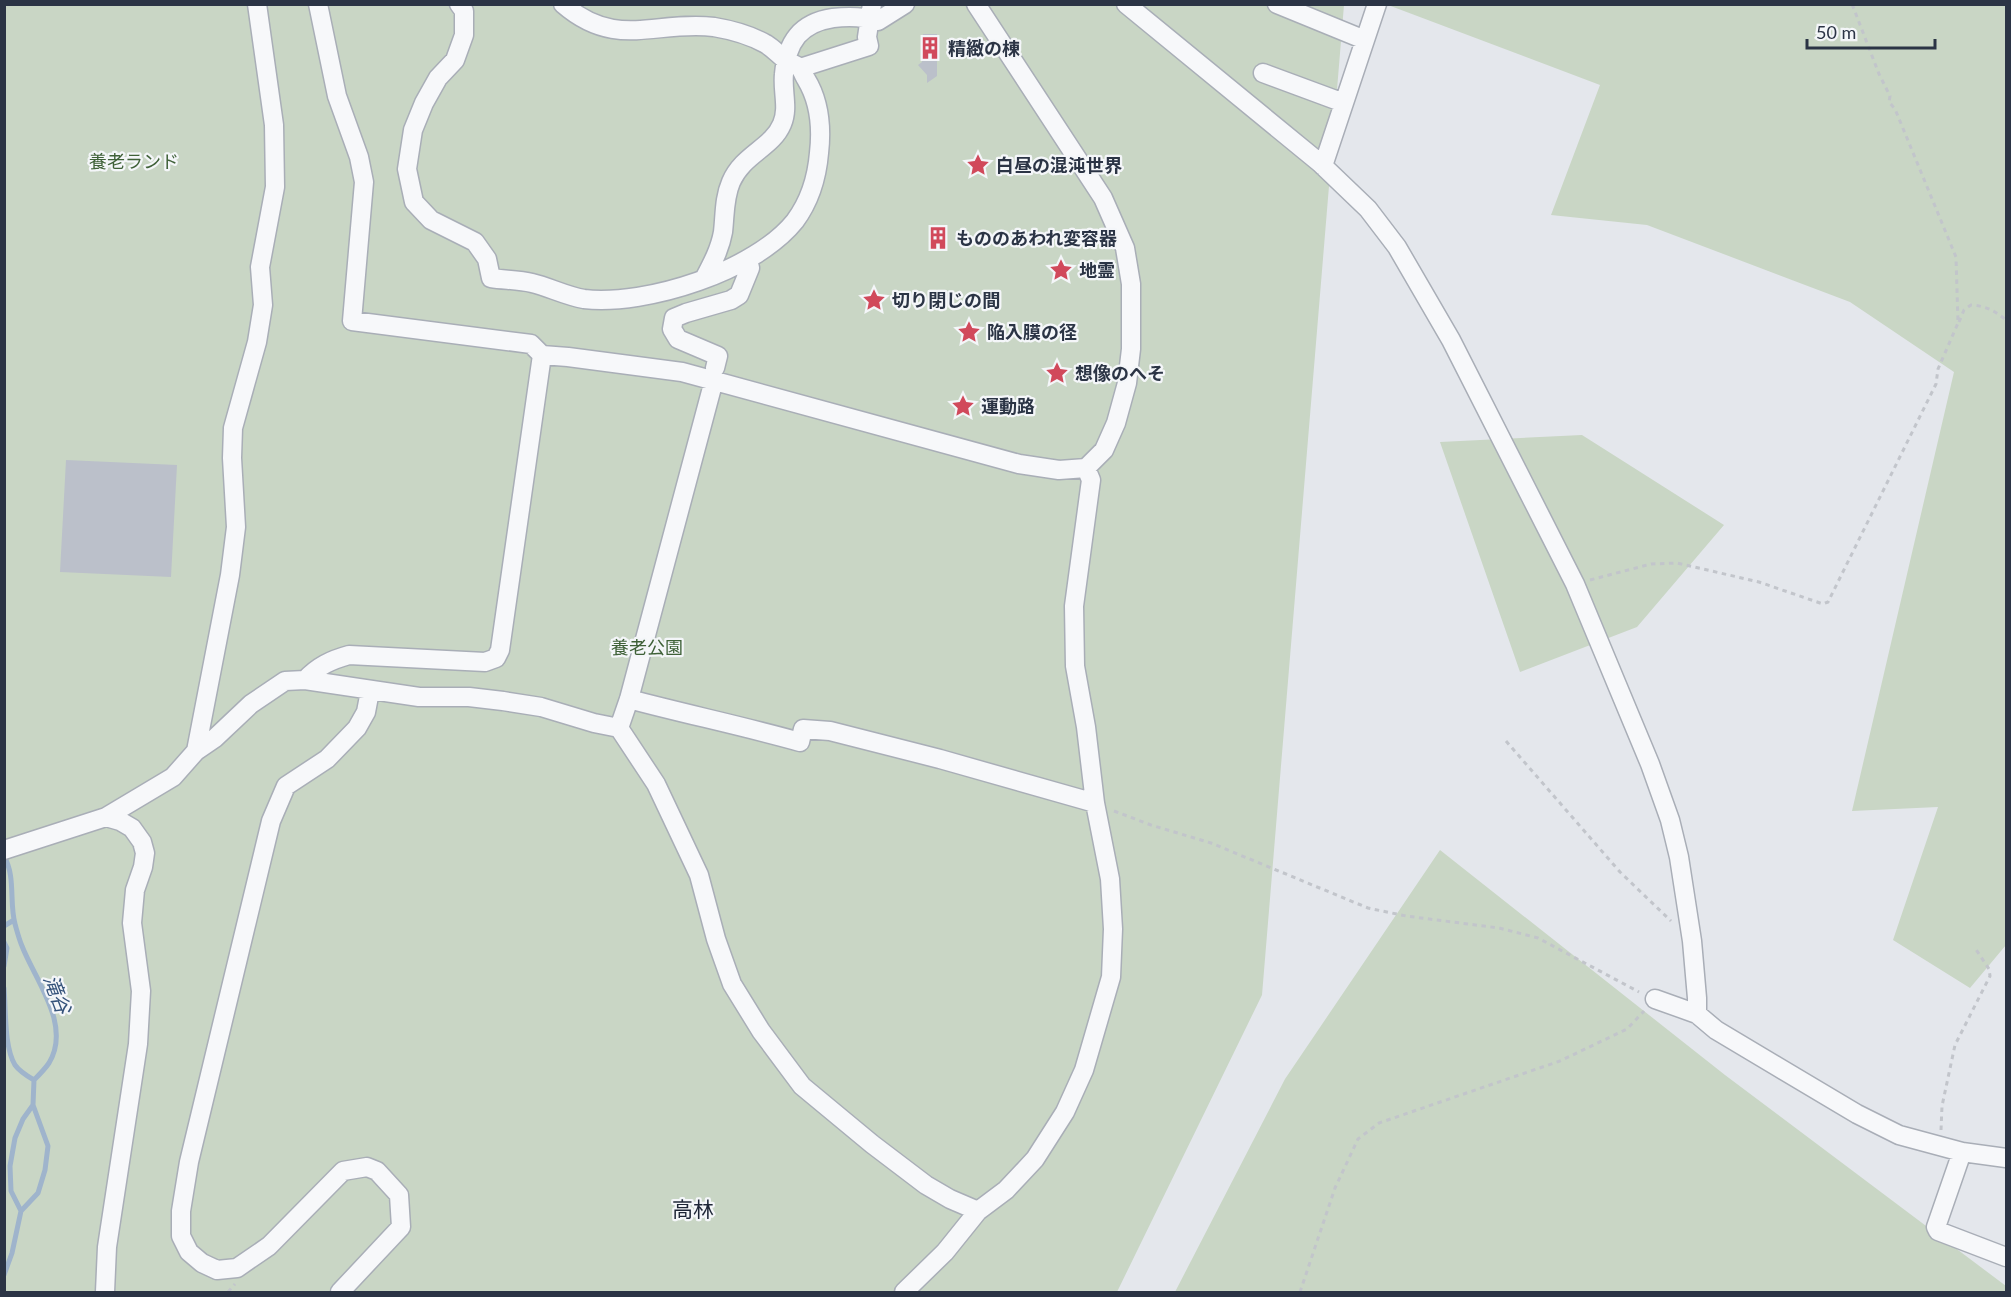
<svg xmlns="http://www.w3.org/2000/svg" width="2011" height="1297" font-family="Lato,'Noto Sans JP',sans-serif">
<rect width="100%" height="100%" fill="#e4e7ec"/>
<path fill="#c9d6c5" d="M5 5H1344L1262 995 1117 1292H5Z
M1388 5H2006V945L1970 988 1893 940 1938 807 1852 811 1954 372 1850 302 1647 225 1551 215 1600 85Z
M1582 435 1724 525 1637 627 1520 672 1440 442Z
M1440 850 1725 1075 2006 1286V1292H1175L1285 1079Z"/>
<g fill="none" stroke-linecap="round" stroke-linejoin="round">
<path stroke="#9fb4cc" stroke-width="5" d="M4 856C16 877 9 902 15 924 17 931 19 939 22 946 35 980 72 1025 49 1063 45 1069 39 1075 34 1080L33 1105 23 1119 15 1138 10 1166 11 1191 21 1211 12 1253 4 1275
M4 926 14 920
M4 942 7 948 4 966
M4 988C6 1010 4 1047 15 1065 20 1072 27 1076 34 1080
M21 1211 38 1193 45 1170 48 1146 33 1105"/>
</g>
<path fill="#bbc0ca" d="M923 34H937V76L927 83V75L918 65 922 62Z
M944 231 946 232 943 241 935 244 931 235Z
M66 460 177 465 171 577 60 572Z"/>
<g fill="none" stroke-linecap="round" stroke-linejoin="round">
<g stroke="#a9aeb7" stroke-width="21">
<path id="minor" d="M318 4 337 96 359 157 364 182 352 321 531 344 542 355 568 357 682 372 1019 464 1059 470 1086 468 1104 450 1116 423 1127 383 1131 349V284L1125 248 1103 198 976 4
M459 4 464 11V35L455 60 438 78 424 103 413 130 407 169 414 202 431 220 475 242 487 259 491 278C504 280 519 280 532 283 549 287 566 296 584 299 647 306 755 271 795 221 809 202 817 177 819 153 822 127 820 102 806 79 804 76 802 70 799 67 796 65 791 63 787 61 780 56 774 49 766 44 750 35 732 30 714 27 655 20 616 50 563 4
M1126 4 1320 163 1368 209 1397 247 1451 340 1575 584 1650 764 1670 820 1679 857 1692 941 1697 998V1014
M1277 4 1365 40
M800 68 869 46 867 37 872 4
M1263 73 1344 103
M1323 166 1377 4
M704 279C712 264 720 249 723 232 725 215 724 198 731 182 743 154 772 148 782 124 789 108 782 91 784 74 787 42 800 23 833 18 849 16 862 16 878 21L905 4
M715 368 718 356 678 339 672 329 674 318 686 313 731 300 739 295 750 268 748 259
M305 680C318 666 331 660 349 655L485 662 496 658 500 650 542 355
M629 699C685 714 743 726 800 742L803 729 830 731 940 759 1095 803
M619 728 629 699 714 380
M196 751 230 575 236 527 232 458 233 428 257 342 263 305 260 267 275 187 274 125 257 4
M4 850 106 817 173 777 196 751 215 738 251 704 285 681 305 680 419 697H469L503 701 541 707 594 723 619 728 656 784 699 875 716 939 732 984 761 1031 802 1086 872 1144 926 1185 950 1199 978 1211
M1655 999 1697 1014 1716 1030 1778 1067 1857 1114 1899 1135 1962 1152 2006 1158
M1962 1152 1936 1227 1938 1231 2006 1257
M105 1292 107 1247 138 1044 141 991 132 923 135 890 143 867 145 853 142 842 132 828 120 821 106 817
M340 1292 401 1227 399 1195 377 1171 367 1167 343 1171 269 1246 237 1268 217 1270 202 1263 189 1252 181 1236V1211L189 1162 271 821 286 786 327 759 357 728 366 712 370 691
M904 1292 945 1252 978 1211 1006 1190 1035 1159 1065 1112 1084 1070 1111 977 1113 929 1110 879 1095 803 1086 727 1075 666 1074 606 1091 480 1086 468"/>
</g>
<path stroke="#c2c5cb" stroke-width="3" stroke-dasharray="4.5 4.5" stroke-linecap="butt" d="M1959 322 1964 310 1971 305C1986 306 1995 311 2006 320
M1590 580 1651 564 1677 563 1759 582 1823 604 1828 602 1936 384 1938 369 1958 323 1956 257 1895 109 1889 102 1890 96 1879 74 1852 4
M1506 741 1620 872 1671 921
M1114 811 1151 825 1211 843 1368 908 1406 916 1499 928 1538 938 1639 992
M1941 1130 1942 1106 1955 1045 1990 976 1989 969 1975 948
M228 1292 235 1284
M1300 1292 1335 1188 1358 1139 1379 1123 1560 1061 1627 1029 1644 1011"/>
<use href="#minor" stroke="#f7f8fa" stroke-width="18"/>
</g>
<defs>
<g id="building-bare" transform="scale(1.8)"><path d="M-4-6H4V6H1V3H-1V6H-4ZM-2.5-4.3h1.7v1.8h-1.7ZM.8-4.3h1.7v1.8H.8ZM-2.5-1h1.7V.8h-1.7ZM.8-1h1.7V.8H.8Z" fill="#d1495b" stroke="#f4f6f9" stroke-width="2.5" paint-order="stroke"/></g>
<g id="sight-bare" transform="scale(1.8)"><path d="M0-6L1.8-2.2L6-1.7L2.9 1.2L3.7 5.4L0 3.3L-3.7 5.4L-2.9 1.2L-6-1.7L-1.8-2.2Z" fill="#d1495b" stroke="#f4f6f9" stroke-width="2.5" paint-order="stroke"/></g>
</defs>
<g fill-rule="evenodd">
<use href="#building-bare" x="930" y="48"/>
<use href="#sight-bare" x="978" y="165"/>
<use href="#building-bare" x="938" y="238"/>
<use href="#sight-bare" x="1061" y="270"/>
<use href="#sight-bare" x="874" y="300"/>
<use href="#sight-bare" x="969" y="332"/>
<use href="#sight-bare" x="1057" y="373"/>
<use href="#sight-bare" x="963" y="406"/>
</g>
<g text-anchor="middle" dominant-baseline="central" stroke-width="4.5" stroke-linejoin="round" paint-order="stroke">
<g font-size="18" font-weight="bold" fill="#2b3445" stroke="#f4f6f9" text-anchor="start">
<text x="948" y="48">精緻の棟</text>
<text x="996" y="165">白昼の混沌世界</text>
<text x="956" y="238">もののあわれ変容器</text>
<text x="1079" y="270">地霊</text>
<text x="892" y="300">切り閉じの間</text>
<text x="987" y="332">陥入膜の径</text>
<text x="1075" y="373">想像のへそ</text>
<text x="981" y="406">運動路</text>
</g>
<g font-size="18" fill="#3f6138" stroke="#f4f6f9">
<text x="134" y="161">養老ランド</text>
<text x="647" y="647">養老公園</text>
</g>
<g font-size="20" font-style="italic" fill="#34527a" stroke="#f4f6f9">
<text transform="translate(58 994) rotate(69)">滝谷</text>
</g>
<g font-size="21" fill="#1d2536" stroke="#f4f6f9">
<text x="693" y="1208">高林</text>
</g>
</g>
<rect width="2011" height="1297" fill="none" stroke="#2b3445" stroke-width="12"/>
<path d="M1807 39v9h128v-9" fill="none" stroke="#2b3445" stroke-width="3"/>
<text x="1816" y="39" font-size="18" fill="#2b3445" stroke="#f4f6f9" stroke-width="4.5" paint-order="stroke">50 m</text>
</svg>
